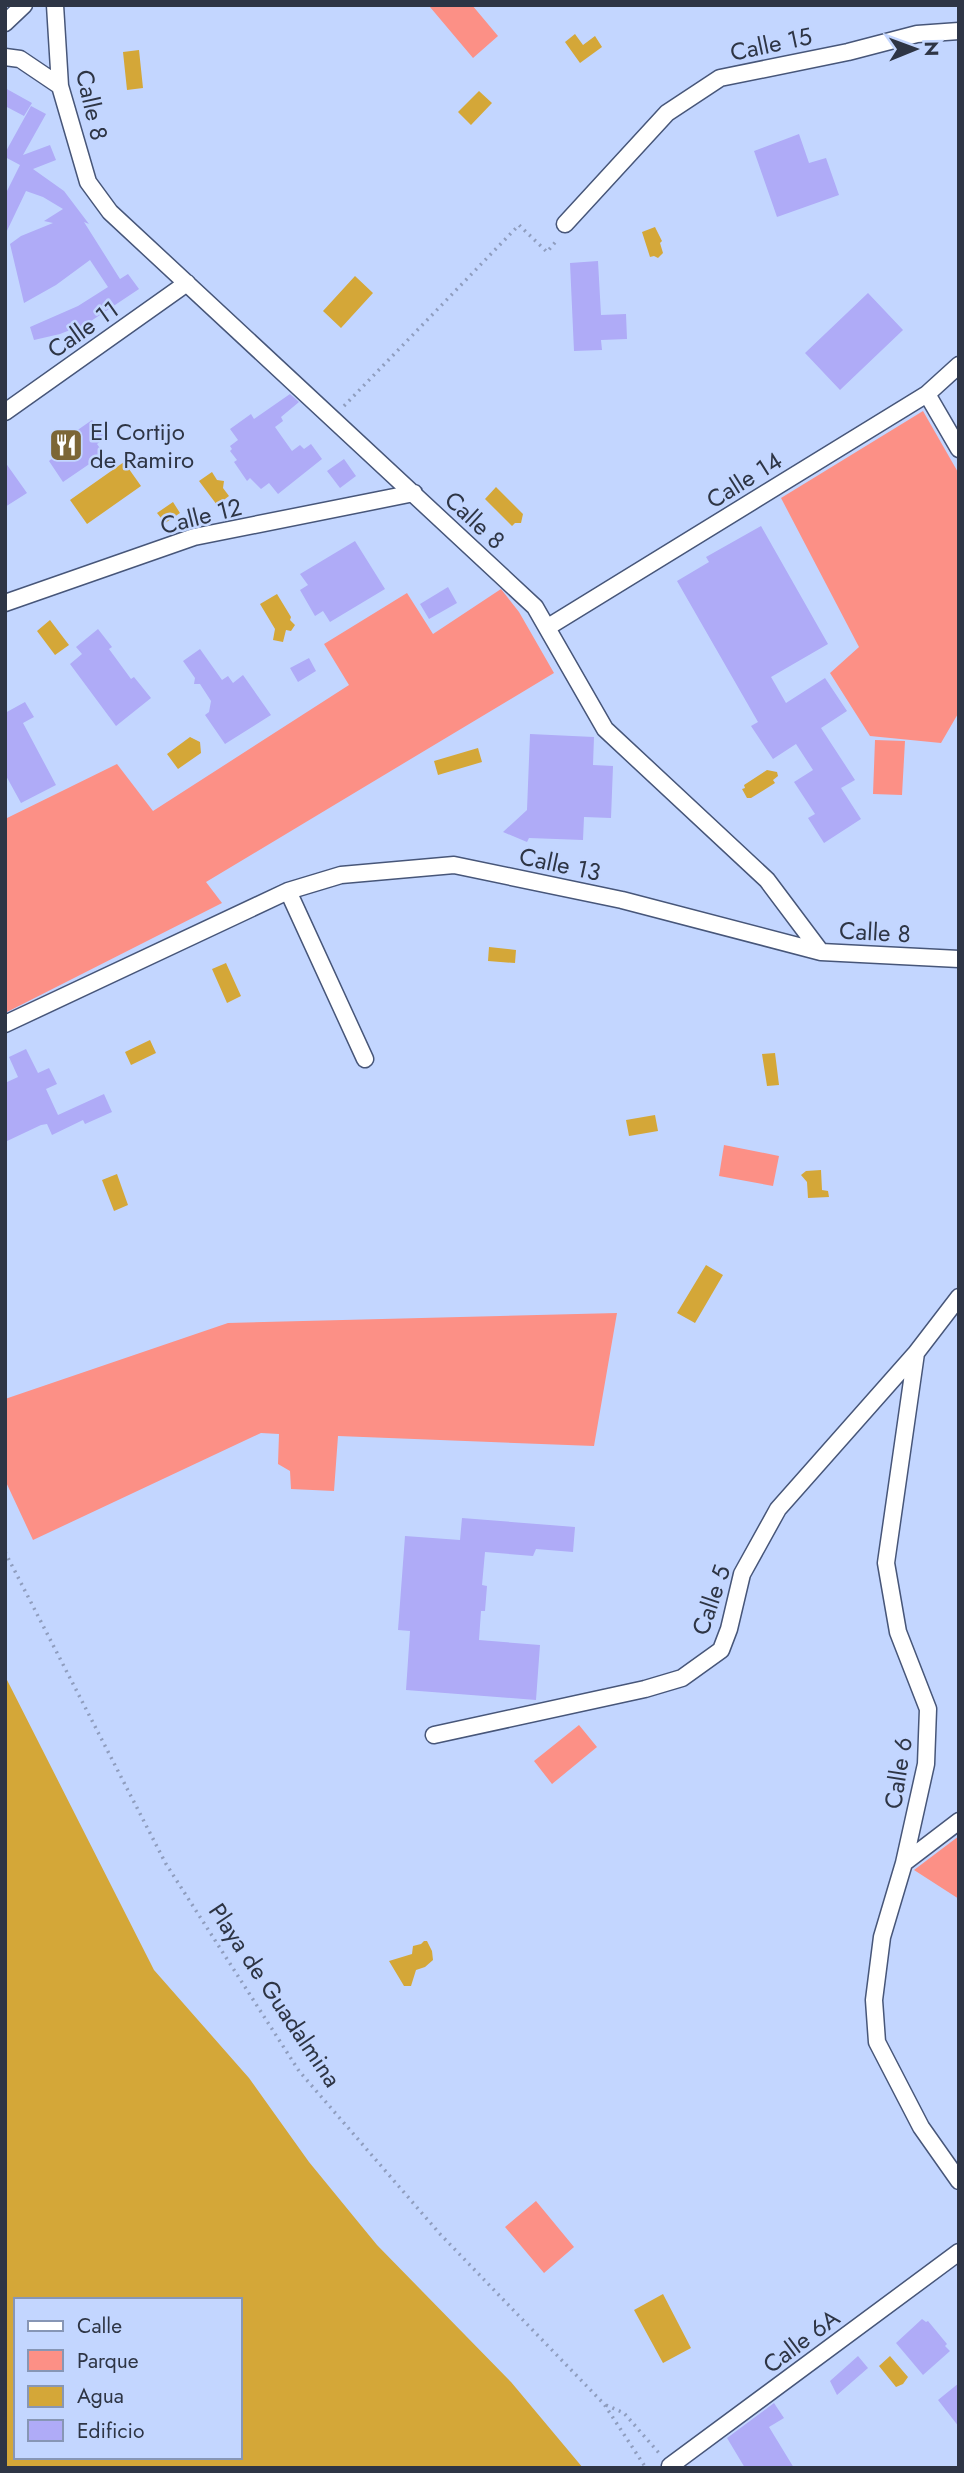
<svg xmlns="http://www.w3.org/2000/svg" width="964" height="2473" font-family="Jost,sans-serif">
<rect width="100%" height="100%" fill="#c3d6ff"/>
<path fill="#fc9086" d="M432 5H472L498 36 473 58 430 7Z
M923 411 959 474V712L941 743 870 736 830 673 859 647 781 498Z
M501 589 519 612 554 673 206 882 222 903 5 1013V819L117 764 153 811 349 685 324 644 407 593 433 634Z
M875 740 905 741 902 795 873 794Z
M724 1145 779 1156 773 1186 719 1176Z
M617 1313 594 1446 338 1436 334 1491 291 1489 290 1471 278 1464 279 1434 261 1433 33 1540 5 1480V1399L228 1323Z
M579 1725 597 1747 552 1784 534 1761Z
M959 1836V1899L914 1870Z
M536 2201 574 2247 544 2273 505 2227Z"/>
<path fill="#d4a738" fill-rule="evenodd" d="M575 34 583 45 595 36 602 47 580 63 565 42Z
M139 50 143 88 127 90 123 52Z
M479 91 492 103 471 125 458 112Z
M655 227 662 241 660 243 663 253 658 258 654 256 650 257 642 232Z
M355 276 373 293 341 328 323 311Z
M124 462 141 486 87 524 70 500Z
M212 472 217 480 224 481 223 488 229 496 217 505 199 481Z
M496 487 523 514 521 523H515L512 526 485 499Z
M173 502 180 513 165 523 157 513Z
M277 594 291 617 290 620 295 625 291 631 286 630 283 642 273 640 275 629 260 604Z
M50 620 69 645 55 655 37 631Z
M190 737 200 742 201 753 178 769 167 754Z
M478 748 482 762 438 775 434 761Z
M767 770 777 772 778 776 773 780 775 783 751 798H747L742 789 745 788 744 785Z
M489 947 516 950 515 963 488 961Z
M226 963 241 996 227 1003 212 969Z
M150 1040 156 1053 131 1065 125 1052Z
M775 1053 779 1085 767 1086 762 1054Z
M655 1115 658 1131 629 1136 626 1120Z
M821 1170 822 1190 828 1191 829 1197 808 1198 807 1182 801 1175 806 1171Z
M117 1174 128 1205 114 1211 102 1180Z
M706 1265 723 1275 695 1323 677 1313Z
M5 1676 154 1970 249 2078 309 2162 377 2245 511 2382 583 2468H5ZM16 2300H240V2457H16Z
M424 1941H427L432 1951 433 1960 425 1967 416 1970 411 1986H404L389 1961 412 1954 413 1946 421 1944Z
M663 2294 691 2348 663 2363 634 2310Z
M890 2356 908 2377 903 2384 896 2387 879 2366Z"/>
<path fill="#afabf7" d="M5 88 32 103 24 116 5 106Z
M31 106 46 114 23 155 50 145 56 160 33 169 64 191 89 224 84 222 120 279 128 274 139 289 88 323 60 334 34 340 30 327 78 306 108 287 90 260 56 285 24 303 10 244 21 236 53 223 44 221 63 209 43 197 26 191 5 235V195L20 165 5 157V153Z
M799 134 809 163 826 158 839 195 777 217 754 151Z
M598 261 601 315 626 314 627 339 601 340 602 350 574 351 570 263Z
M868 293 903 330 840 390 805 353Z
M290 394 299 402 281 417 283 421 275 427 292 451 300 445 304 449 311 444 322 459 278 494 269 483 261 489 250 478 247 481 234 462 237 460 230 451 232 449 230 446 238 440 230 429 251 414 254 419Z
M92 420 105 438 97 444 104 454 63 482 49 461 64 449 59 443Z
M344 459 356 476 340 488 327 471Z
M5 462 27 493 5 507Z
M761 526 828 644 771 677 786 703 825 678 847 711 821 728 855 780 841 788 861 819 824 843 808 818 815 814 794 782 813 770 796 744 773 759 751 726 758 722 677 581 709 562 706 557Z
M355 541 385 589 330 622 323 611 315 616 300 590 308 585 300 574Z
M448 587 457 603 429 619 420 604Z
M98 629 112 647 109 649 131 679 134 677 151 698 116 726 70 664 82 654 76 647Z
M200 649 222 680 228 676 233 683 243 675 271 715 225 744 205 715 209 712 211 701 200 684H194L195 678 183 661Z
M309 658 316 671 298 682 290 668Z
M25 702 34 717 23 723 56 785 21 803 5 774V713Z
M530 734 594 737 593 765 613 766 611 818 584 817 583 840 529 838 527 842 503 832 527 810Z
M26 1049 38 1073 49 1068 57 1084 46 1089 58 1115 104 1094 112 1112 85 1124 83 1120 52 1135 47 1124 41 1125 5 1142V1083L18 1077 9 1057Z
M462 1518 575 1527 573 1552 536 1549 533 1556 485 1552 482 1585 487 1586 485 1611H481L479 1640 540 1645 536 1700 406 1690 410 1631 398 1630 405 1536 460 1540Z
M922 2319 926 2322 928 2321 947 2344 945 2346 950 2351 923 2375 896 2343Z
M858 2356 868 2368 837 2395 830 2381Z
M959 2383V2427L938 2400Z
M774 2403 784 2418 769 2427 794 2468H745L727 2438Z"/>
<g fill="none" stroke-linecap="round" stroke-linejoin="round">
<g stroke="#475679" stroke-width="19">
<path id="minor" d="M55 5 60 86 88 182 110 212 535 607 605 729 767 880 821 952 959 959
M5 23 24 5
M5 57 20 59 60 86
M565 224 667 113 720 78 848 52 917 34 959 31
M927 394 959 449
M5 412 187 283
M5 603 194 537 414 493
M548 627 927 394 959 365
M5 1024 288 891
M365 1059 288 891 341 875 454 865 622 900 821 952
M916 1353 886 1563 898 1632 928 1709 926 1764 904 1863 882 1937 874 2000 877 2042 921 2127 959 2181
M434 1735 645 1689 682 1678 721 1650 729 1629 742 1574 778 1509 916 1353 959 1297
M904 1863 959 1821
M670 2466 959 2252"/>
</g>
<path stroke="#8f9dbe" stroke-width="3.5" stroke-dasharray="2 5" stroke-linecap="butt" d="M344 406 519 225 547 252 558 239
M5 1552 166 1864 299 2071 440 2234 604 2404 646 2468
M606 2405 624 2413 659 2453"/>
<use href="#minor" stroke="#fff" stroke-width="16"/>
</g>
<defs>
<g id="restaurant-square" transform="scale(1.75)"><rect x="-9" y="-9" width="18" height="18" rx="4" fill="#7c6636" stroke="#c3d6ff"/><path d="M-5-6h1v4h1v-4h1v4h1v-4h1v5L-1.5 .5V6h-2V.5L-5-1ZM5-6V6H3V1.5H1.5Q1.5-4 5-6Z" fill="#fff"/></g>
</defs>
<g fill-rule="evenodd">
<use href="#restaurant-square" x="66" y="445"/>
</g>
<g text-anchor="middle" dominant-baseline="central" stroke-width="5" stroke-linejoin="round" paint-order="stroke">
<g font-size="24" fill="#2e3545" stroke="#c3d6ff">
<text transform="translate(771 44) rotate(-12)">Calle 15</text>
<text transform="translate(92 105) rotate(77)">Calle 8</text>
<text transform="translate(83 329) rotate(-35)">Calle 11</text>
<text transform="translate(744 480) rotate(-32)">Calle 14</text>
<text transform="translate(201 516) rotate(-14)">Calle 12</text>
<text transform="translate(475 520) rotate(43)">Calle 8</text>
<text transform="translate(560 864) rotate(12)">Calle 13</text>
<text transform="translate(875 932) rotate(3)">Calle 8</text>
<text transform="translate(711 1600) rotate(-71)">Calle 5</text>
<text transform="translate(898 1773) rotate(-81)">Calle 6</text>
<text transform="translate(275 1995) rotate(56)">Playa de Guadalmina</text>
<text transform="translate(801 2341) rotate(-37)">Calle 6A</text>
</g>
<g font-size="24" fill="#2e3545" stroke="#c3d6ff" text-anchor="start">
<text x="90" y="431">El Cortijo<tspan x="90" dy="28">de Ramiro</tspan></text>
</g>
</g>
<rect width="964" height="2473" fill="none" stroke="#2e3545" stroke-width="14"/>
<rect x="14" y="2298" width="228" height="161" fill="#c3d6ff" stroke="#8796b5" stroke-width="2"/>
<rect x="28" y="2321" width="35" height="10" fill="#ffffff" stroke="#8796b5" stroke-width="2"/>
<text x="77" y="2333" font-size="21" fill="#2e3545">Calle</text>
<rect x="28" y="2350" width="35" height="21" fill="#fc9086" stroke="#8796b5" stroke-width="2"/>
<text x="77" y="2368" font-size="21" fill="#2e3545">Parque</text>
<rect x="28" y="2386" width="35" height="21" fill="#d4a738" stroke="#8796b5" stroke-width="2"/>
<text x="77" y="2403" font-size="21" fill="#2e3545">Agua</text>
<rect x="28" y="2420" width="35" height="21" fill="#afabf7" stroke="#8796b5" stroke-width="2"/>
<text x="77" y="2438" font-size="21" fill="#2e3545">Edificio</text>
<g transform="translate(915 49) rotate(89)" stroke="#c3d6ff" stroke-width="5" paint-order="stroke">
<path d="M0-5L12 26L0 18L-12 26Z" fill="#2e3545"/>
<text y="-10" font-size="19" font-weight="bold" text-anchor="middle" fill="#2e3545">N</text>
</g>
</svg>
